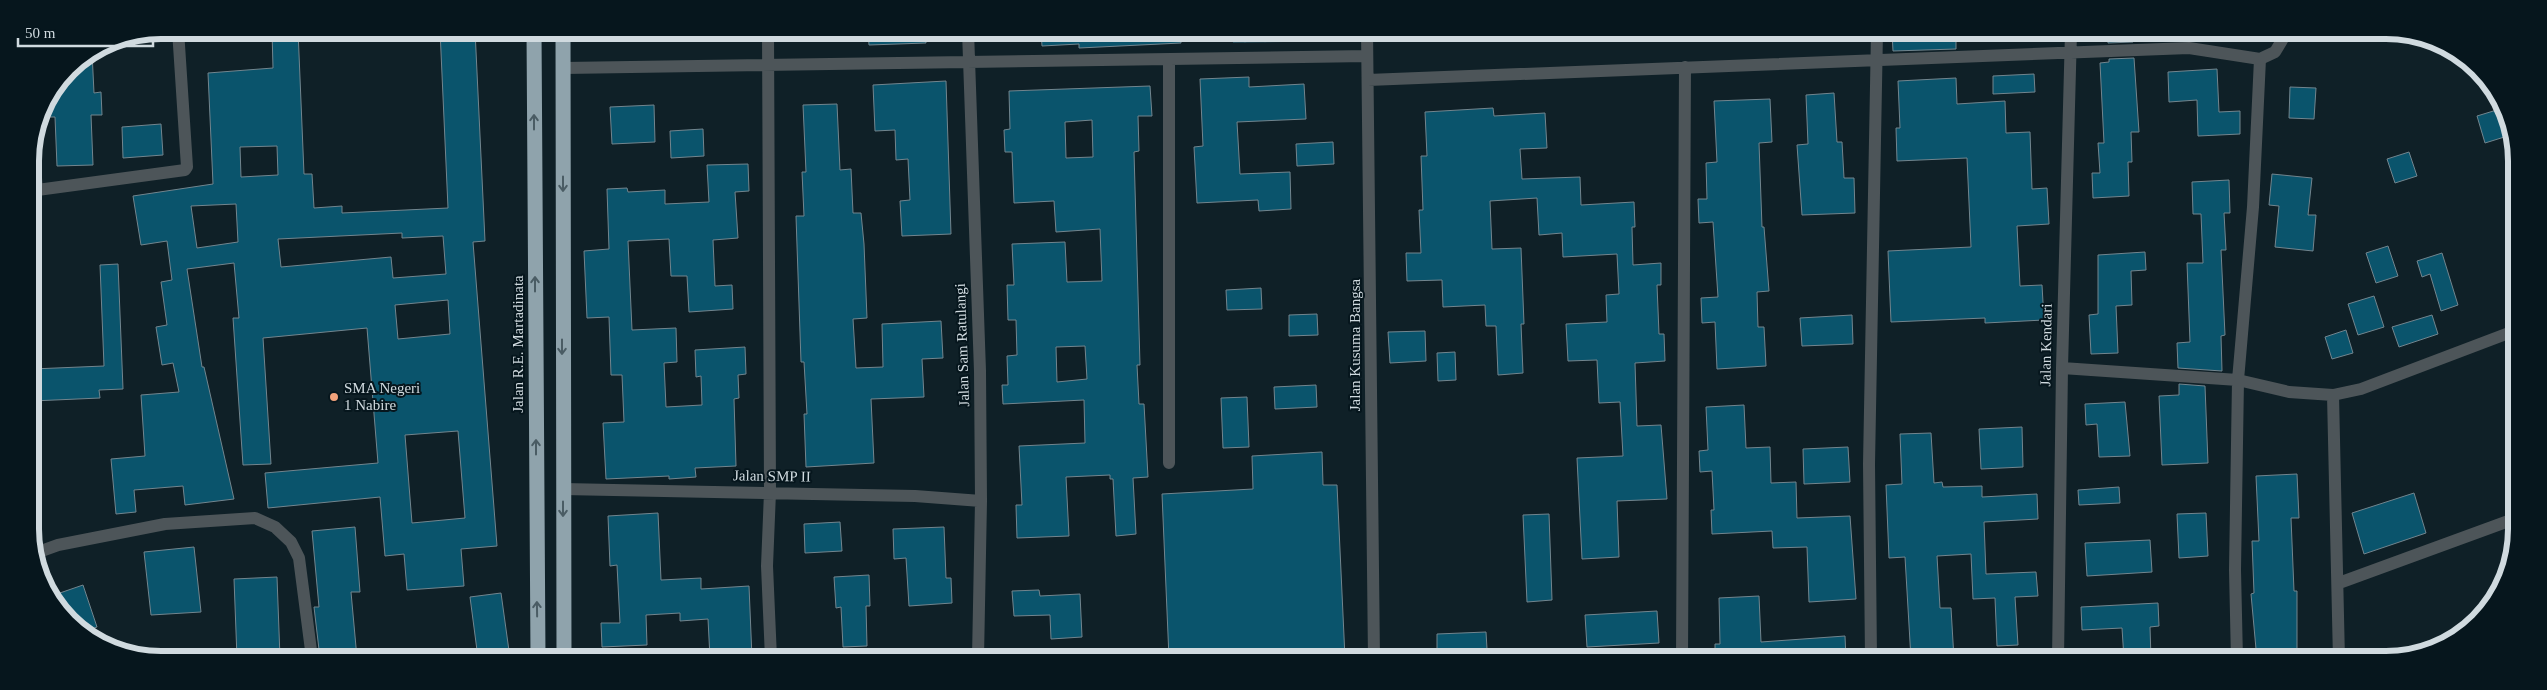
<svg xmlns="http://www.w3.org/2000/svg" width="2547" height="690" font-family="Georgia,serif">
<defs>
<pattern id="cemetery-stones" width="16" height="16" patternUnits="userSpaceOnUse" patternTransform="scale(1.25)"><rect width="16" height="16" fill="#1f4351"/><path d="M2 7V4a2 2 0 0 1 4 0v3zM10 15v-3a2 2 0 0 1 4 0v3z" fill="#3e5e6a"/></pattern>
</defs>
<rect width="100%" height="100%" fill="#0f2027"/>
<path fill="url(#cemetery-stones)" d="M1233 31H1340V41L1233 43Z"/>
<path fill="#0a546c" stroke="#72858e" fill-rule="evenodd" d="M298 30 304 174H312L314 208 342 206V213L448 208 440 30H475L485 241 473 242 497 546 461 549 464 586 407 590 404 554 385 556 380 497 268 508 265 473 378 463 367 328 263 338 271 464 243 465 233 318H239L234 263 187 269 202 367H204L234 499 185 505 183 486 134 490 136 512 116 514 111 459 145 456 141 395 179 392 173 363 162 365 156 327 167 325 161 282 172 280 167 241 141 245 133 196 213 184 208 73 273 68 272 31ZM277 146 278 175 241 177 240 147ZM236 204 238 242 197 248 191 206ZM402 233V238L443 236 446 274 393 278 391 257 281 267 278 239ZM448 300 450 334 398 339 395 305ZM458 431 465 518 412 523 405 435Z
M868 31H925L926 43 869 45Z
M1041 31H1180L1181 43 1079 48V44L1042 46Z
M1892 32H1956V49L1893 51Z
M2108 32H2133V42L2108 43Z
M92 52 94 93 101 92 102 115H91L93 165 57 166 55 117H48L47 99 69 68Z
M2134 58 2139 132H2131L2132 162H2128L2129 196 2093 198 2092 173H2100L2098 143H2104L2100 63 2109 62V59Z
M2217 69 2219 112 2240 111V134L2198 136 2197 100 2169 102 2168 72Z
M2034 74 2035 92 1993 94V76Z
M1249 77V87L1304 84 1306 119 1237 122 1240 174 1290 172 1291 209 1259 211 1258 200 1197 203 1194 147 1203 146 1200 79Z
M1956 78 1957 104 2005 101 2006 133 2030 132 2032 189 2047 188 2049 224 2017 226 2020 286 2042 285 2044 320 1985 323V318L1891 322 1888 251 1971 247 1967 158 1897 161 1896 128H1900L1898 81Z
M946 81 951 234 902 236 900 201 910 200 908 159 896 160 895 130 875 131 873 85Z
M1150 86 1152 116H1138L1139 151 1134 152 1140 365H1137L1139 404H1144L1148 477 1133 478 1136 534 1116 536 1113 479H1110V475L1066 477 1069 536 1017 538 1016 505H1022L1019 446 1085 443 1084 400 1003 404 1002 385H1008L1007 356 1017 355 1016 320H1008L1007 285H1014L1012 244 1065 242 1067 282 1102 281 1100 229 1056 232 1054 201 1014 203 1012 152H1005L1004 130 1010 129 1009 91ZM1092 120 1093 157 1066 158 1065 122ZM1085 346 1087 379 1057 382 1056 347Z
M2290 87 2316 88 2314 119 2289 118Z
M1834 93 1837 142H1842L1844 178H1854L1855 213 1802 215 1797 145 1808 144 1806 95Z
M1770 99 1772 142 1759 143 1762 227H1764L1769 291 1757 292 1758 327H1764L1766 366 1717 369 1715 322 1702 323 1701 298 1718 297 1713 222 1699 223 1698 199H1707L1706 163 1717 162 1714 101Z
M837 104 840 170 851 169 853 213H861L864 244 867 318 853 319 856 368 883 367 882 324 941 321 943 358 922 359 924 397 871 399 874 463 806 467 804 414H807L804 362H801L796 216H804L802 172H806L803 105Z
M654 105 655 142 612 144 610 107Z
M1493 108 1494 116 1545 113 1547 148 1520 149 1522 179 1580 177 1581 205 1634 202 1635 227H1632L1633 265 1661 263V285H1657L1659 334H1664L1665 361 1635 363 1637 426 1661 425 1667 499 1617 501 1619 557 1582 559 1577 458 1623 456 1620 402 1599 403 1597 360 1568 361 1566 324 1607 322 1606 295 1619 294 1617 254 1563 257 1562 233 1539 235 1537 198 1490 201 1492 249 1521 248 1524 324H1521L1523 373 1498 375 1496 326H1486L1485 305 1443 307 1442 280 1407 281 1406 253H1421L1419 210H1423L1421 156H1427L1425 112Z
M2500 109 2514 134 2485 143 2477 116Z
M161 124 163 155 123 158 122 127Z
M703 129 704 156 671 158 670 131Z
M1333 142 1334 164 1297 166 1296 144Z
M2409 152 2417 176 2395 183 2387 159Z
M748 164 749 191 735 192 738 238 713 240 715 286 732 285 733 309 689 312 687 276H671L669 239 628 241 632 330 676 328 677 362 664 363 666 407 702 405 701 376 696 377 695 350 745 347 746 374 738 375 739 398 734 399 736 466 695 468 696 477 669 479V476L606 479 603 423 624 422 622 375H611L609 317 587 318 584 251 609 249 607 189 627 188 628 192 665 190V204L709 202 707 165Z
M2272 174 2312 178 2308 215H2316L2313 251 2275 247 2279 206 2269 205Z
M2229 180 2230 213H2224L2226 250H2221L2225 335 2221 336 2222 371 2178 368 2177 343 2190 342 2187 263H2203L2201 214H2193L2192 182Z
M2388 246 2398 276 2376 283 2366 253Z
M2145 252 2146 270 2131 271 2132 305 2116 306 2118 353 2091 354 2089 315 2098 314V255Z
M2442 253 2458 305 2441 311 2430 274 2422 277 2417 261Z
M118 264 123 389 99 390 100 398 32 401V369L104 366 100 265Z
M1261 288 1262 309 1227 310 1226 290Z
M2374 296 2384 327 2358 335 2348 304Z
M1317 314 1318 335 1289 336V315Z
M1852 315 1853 344 1802 346 1800 318Z
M2432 315 2438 334 2399 347 2392 327Z
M2346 330 2353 353 2332 359 2325 337Z
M1425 331 1426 361 1390 363 1388 332Z
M1455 352 1456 380 1438 381 1437 353Z
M2179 384 2205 386 2208 463 2162 465 2159 396 2179 395Z
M1316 385 1317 407 1275 409 1274 387Z
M1247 397 1249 447 1223 448 1221 398Z
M2125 402 2130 456 2099 457 2097 424 2086 425 2085 404Z
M1744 405 1746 448 1770 447 1771 483 1796 482 1797 518 1850 516 1856 599 1809 602 1807 547 1773 548 1772 531 1712 534 1711 510H1714L1712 471 1700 472 1699 451 1708 450 1706 407Z
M2022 427 2023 467 1981 469 1979 429Z
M1931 433 1934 483 1942 482 1943 487 1982 486V497L2037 494 2038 519 1984 522 1986 574 2036 572 2038 596 2015 597 2018 645 1997 646 1995 598 1973 599 1971 554 1937 556 1940 608H1951L1954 659H1911L1905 557 1889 558 1886 485 1902 484 1900 434Z
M1848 447 1850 482 1804 484 1803 449Z
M1322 452 1323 485H1337L1345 658H1169L1162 494 1253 489 1252 456Z
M2297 474 2299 518H2291L2294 591H2297V660H2257L2251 594 2254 593 2252 541H2259L2256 476Z
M2119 487 2120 503 2079 505 2078 490Z
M2414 493 2426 533 2364 554 2352 513Z
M658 513 661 580 701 578V589L749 586 752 658H710L708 619 680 621V613L646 615 647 645 602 647 601 623H620L617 565 610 566 608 516Z
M2206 513 2208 556 2179 558 2177 514Z
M1549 514 1552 600 1527 602 1523 515Z
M840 522 842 551 805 553 804 524Z
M355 527 360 592H351L357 658H320L314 607H319L312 531Z
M944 527 946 578H951L952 603 909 606 906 558 894 559 893 529Z
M2150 540 2152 572 2087 576 2085 543Z
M194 547 201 612 151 615 144 552Z
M869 575 870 606H866L867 646 843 647 841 607 836 608 834 577Z
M277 577 280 658H237L234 579Z
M83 585 97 627 86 631 68 621 54 595Z
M1039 590 1040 596 1080 594 1082 637 1051 639 1050 615 1014 616 1012 591Z
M501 593 510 658H478L470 597Z
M1759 596 1761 642 1845 636 1846 659H1715V644H1720L1719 598Z
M2158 603 2159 626 2150 627 2151 659H2124L2122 628 2082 630 2081 607Z
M1657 611 1659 643 1587 647 1585 615Z
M1486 632 1487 649 1437 652V634Z"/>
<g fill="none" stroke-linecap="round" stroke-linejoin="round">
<path stroke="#4d5559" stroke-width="12" d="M768 31 770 492 767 566 771 658
M968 31 980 371 981 501 978 658
M1367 31 1374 659
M1169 60V463
M564 68 1367 56
M1368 80 2189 48 2260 59 2275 52 2287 32
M33 142 37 190
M30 191 185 170 187 167 178 30
M2062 368 2238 380 2289 392 2333 395 2361 389 2514 331
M2333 395 2339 660
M563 489 915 496 981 501
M33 554 58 545 165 524 255 518 275 527 291 542 299 558 312 658
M2339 583 2514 519
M1682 659 1685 67
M1871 659 1869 464 1877 32
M2058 659 2062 368 2071 32
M2237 660 2235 570 2238 380 2253 207 2260 59"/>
<path stroke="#8fa3ac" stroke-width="15" d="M534 30 538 658
M563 30 564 658"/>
</g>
<defs><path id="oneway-shaft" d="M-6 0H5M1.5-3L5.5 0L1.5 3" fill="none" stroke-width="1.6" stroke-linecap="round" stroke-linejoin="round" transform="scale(1.25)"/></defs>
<g stroke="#4a5c64">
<use href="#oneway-shaft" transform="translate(534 122) rotate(-90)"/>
<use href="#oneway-shaft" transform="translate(563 184) rotate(90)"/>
<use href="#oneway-shaft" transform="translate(535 284) rotate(-90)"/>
<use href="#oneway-shaft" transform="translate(562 347) rotate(90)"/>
<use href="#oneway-shaft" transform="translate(536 447) rotate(-90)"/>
<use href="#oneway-shaft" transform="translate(563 509) rotate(90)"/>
<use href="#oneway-shaft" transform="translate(537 609) rotate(-91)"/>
</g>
<circle fill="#f1a27b" stroke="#06161d" stroke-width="2" cx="334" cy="397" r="5"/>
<g text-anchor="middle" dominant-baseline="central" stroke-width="4" stroke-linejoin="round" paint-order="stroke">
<g font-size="15" fill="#d0dadf" stroke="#06161d">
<text transform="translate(518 344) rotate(-90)">Jalan R.E. Martadinata</text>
<text transform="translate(962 345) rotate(-92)">Jalan Sam Ratulangi</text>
<text transform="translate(1355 345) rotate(-90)">Jalan Kusuma Bangsa</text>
<text transform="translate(2046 345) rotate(-89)">Jalan Kendari</text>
<text transform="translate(772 476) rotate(1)">Jalan SMP II</text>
</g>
<g font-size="15" fill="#d0dadf" stroke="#06161d" text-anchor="start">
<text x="344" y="388">SMA Negeri<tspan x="344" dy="17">1 Nabire</tspan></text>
</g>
</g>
<path d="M0 0H2547V690H0ZM161 39H2386A122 122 0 0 1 2508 161V529A122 122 0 0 1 2386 651H161A122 122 0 0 1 39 529V161A122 122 0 0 1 161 39Z" fill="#06161d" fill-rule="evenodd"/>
<path fill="none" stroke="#d0dadf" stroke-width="6" d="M161 39H2386A122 122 0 0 1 2508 161V529A122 122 0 0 1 2386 651H161A122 122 0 0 1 39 529V161A122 122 0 0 1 161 39Z"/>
<path d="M18 38v8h135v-8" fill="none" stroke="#d0dadf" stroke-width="2.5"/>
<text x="25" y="38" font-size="15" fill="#d0dadf" stroke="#06161d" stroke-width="4" paint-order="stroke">50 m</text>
</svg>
